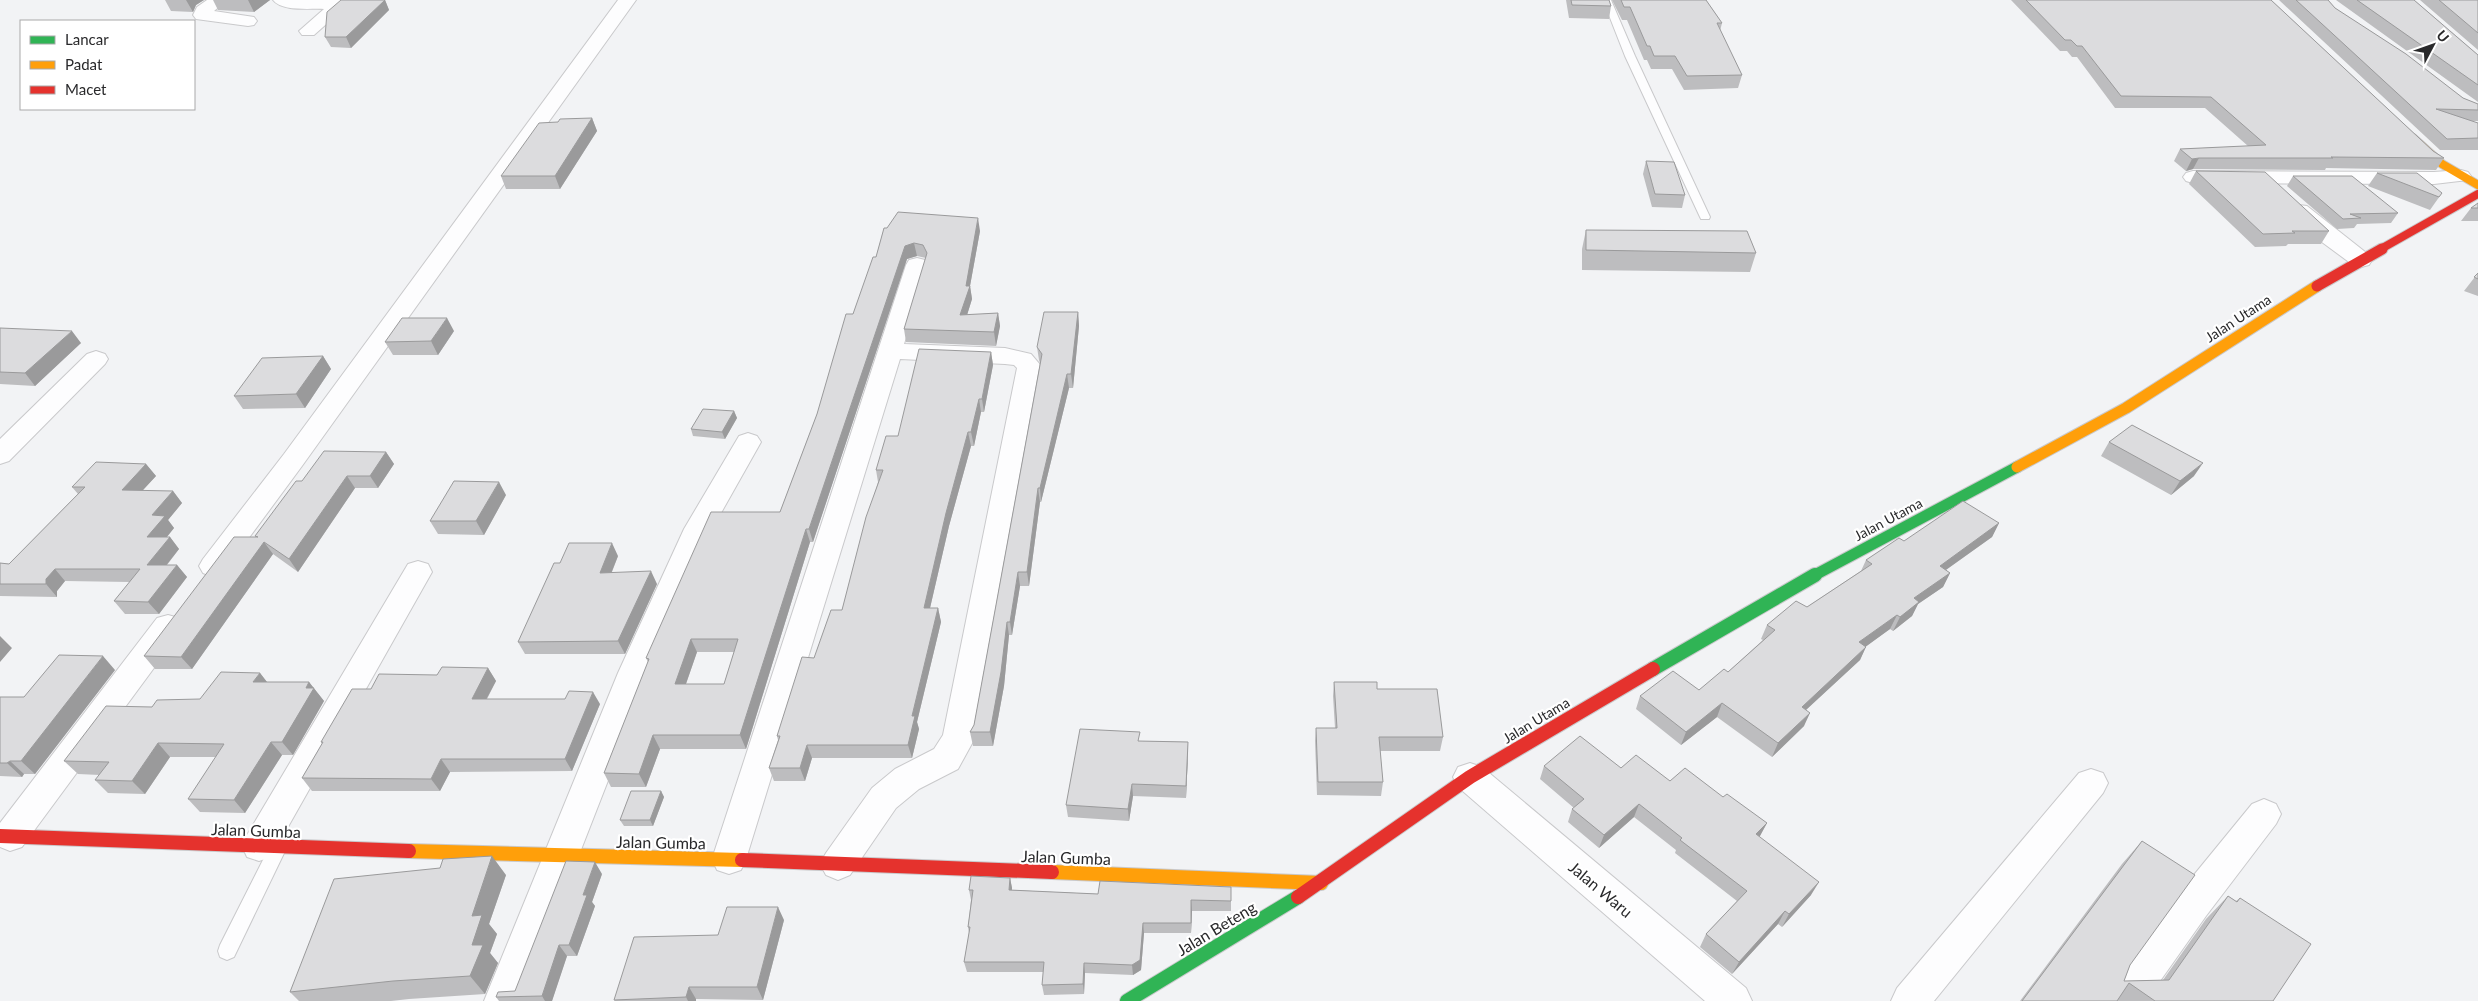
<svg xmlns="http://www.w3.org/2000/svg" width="2478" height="1001" font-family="Lato,sans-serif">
<rect width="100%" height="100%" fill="#f2f3f5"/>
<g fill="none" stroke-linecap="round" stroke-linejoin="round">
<g stroke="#c9c9cb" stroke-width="2">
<path id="lane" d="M1603 0H1611L1635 56 1710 217 1709 219H1701L1700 217 1625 56Z
M278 839 284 842 287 847 234 957 227 960 220 957 218 951 220 945 272 842Z"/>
</g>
<g stroke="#c9c9cb" stroke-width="2">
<path id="street" d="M207 0H227L214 11 254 17 257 21 254 25 248 26 196 19 193 15 197 7Z
M273 0H345L349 4 314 35H302L299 31 324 9C311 8 282 12 273 0Z
M618 0H636L302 466 223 573 213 577 203 573 199 566 203 559 284 454Z
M2461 170 2468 172 2471 176 2468 180 2434 184 2193 183 2186 181 2183 177 2186 173 2193 171 2434 172Z
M2299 205 2307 206 2369 255 2372 260 2369 265 2361 267 2353 265 2311 234 2288 211 2291 206Z
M917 258 925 260 928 265 904 344 1005 348 1031 354 1042 367 975 738 958 769 919 789 896 808 850 875 838 880 826 875 820 864 826 853 872 788 895 769 934 749 943 735 1017 368 1014 365 1005 364 900 359 746 859 741 870 729 874 717 870 712 859 906 265 909 260Z
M96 351 105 354 108 359 105 364 9 461 0 464V439L87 354Z
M748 433 757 436 761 442 712 529 650 673 522 1001H484L618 673 684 529 739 436Z
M418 561 428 564 432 572 271 857 259 861 247 857 242 846 247 835 408 564Z
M168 615 179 618 183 626 179 634 22 847 10 851 0 847V823L157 618Z
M1470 763 1482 767 1746 988 1752 1001H1705L1458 787 1453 777 1458 767Z
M2091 769 2103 773 2108 783 2103 793 1934 1001H1891L1897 988 2079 773Z
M2264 799 2276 804 2281 814 2276 824 2206 916 2146 1001H2105L2111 988 2180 892 2252 804Z"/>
</g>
<g stroke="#c9c9cb" stroke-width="13">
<path id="fast-far1" d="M1813 576 2017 467"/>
</g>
<g stroke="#c9c9cb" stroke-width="16">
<path id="fast" d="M1653 669 1815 575
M1127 1001 1298 897"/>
</g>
<g stroke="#c9c9cb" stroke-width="10">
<path id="slow-far2" d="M2413 138 2442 164 2478 185"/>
</g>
<g stroke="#c9c9cb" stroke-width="13">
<path id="slow-far1" d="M2017 467 2126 408 2317 286"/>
</g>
<g stroke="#c9c9cb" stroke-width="16">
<path id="slow" d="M409 851 742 860
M1052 872 1321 883"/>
</g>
<g stroke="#c9c9cb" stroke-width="10">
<path id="jam-far2" d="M2379 250 2478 194"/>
</g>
<g stroke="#c9c9cb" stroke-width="13">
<path id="jam-far1" d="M2317 286 2382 249"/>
</g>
<g stroke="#c9c9cb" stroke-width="16">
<path id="jam" d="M0 836 409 851
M742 860 1052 872
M1298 897 1470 777 1653 669"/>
</g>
<use href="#lane" fill="#fdfdfe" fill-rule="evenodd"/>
<use href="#street" fill="#fdfdfe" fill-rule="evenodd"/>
<use href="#fast-far1" stroke="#30b455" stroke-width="11"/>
<use href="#fast" stroke="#30b455" stroke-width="14"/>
<use href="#slow-far2" stroke="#ff9f0a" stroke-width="8"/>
<use href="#slow-far1" stroke="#ff9f0a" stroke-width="11"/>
<use href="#slow" stroke="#ff9f0a" stroke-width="14"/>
<use href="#jam-far2" stroke="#e5322d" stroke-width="8"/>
<use href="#jam-far1" stroke="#e5322d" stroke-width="11"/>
<use href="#jam" stroke="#e5322d" stroke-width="14"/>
</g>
<path fill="#bdbdbf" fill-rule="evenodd" d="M165 0H204L196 5 193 12 171 11Z
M213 0H270L254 12 218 10Z
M385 0 389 10 351 48 331 47 325 37Z
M1566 0H1609L1611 6 1609 19 1569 18Z
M1612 0H1706L1722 23 1720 31 1742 75 1738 88 1684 90 1672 69H1651L1647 60H1644L1627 20H1622Z
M2011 0H2271L2433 151 2444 158 2436 170 2326 168 2325 170 2193 169 2186 171 2174 161 2180 149 2248 146 2205 108H2115L2077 57H2072L2067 51H2060Z
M2279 0H2328L2335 8 2463 98 2478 104V121H2472L2478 123V150H2440Z
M2336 0H2414L2478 55V102Z
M2420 0H2478V50Z
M592 118 597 131 560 189H506L501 176 558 122Z
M1646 161 1685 195 1682 208 1652 207 1643 174Z
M2196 171 2329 231 2321 244H2288L2286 246 2255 247 2189 184Z
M2377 173 2442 193 2430 210 2368 186Z
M2293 176 2398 213 2391 223 2357 224 2354 228 2337 229 2287 186Z
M2478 203V221H2461L2471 208Z
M884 228 980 231 970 286 972 299 967 315 998 313 1000 326 996 346 906 342 904 329 926 258 917 256 907 259 813 542H810L746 749H660L646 787H611L604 773 648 662 646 658 780 512 817 414 853 314 876 257ZM697 652H734L724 684H686Z
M1586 230 1756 253 1750 272 1582 270V249Z
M2478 273V296L2464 291Z
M1078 312 1079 326 1073 388H1069L1041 502H1040L1029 586H1020L1012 635H1009L1004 686 993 746H973L970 732 974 725 1040 363 1039 360 1037 347Z
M0 328 81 343 35 386 0 384Z
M454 331 438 355H393L385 342Z
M991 352 993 365 984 412H981L974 446H971L949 526 930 608H938L941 622 917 722 919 729 912 758H812L805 781H774L769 768 778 740 777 736 814 658 842 610 878 482 876 470 898 436Z
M323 356 331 369 305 408 243 409 234 396Z
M734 411 737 418 725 439 693 436 691 429Z
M2109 442 2194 476 2171 495 2101 456Z
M386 452 394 464 378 488H355L298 572 273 554 192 669H155L144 656 256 537 255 536 302 481Z
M146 464 156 476 142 491H173L182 503 168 520 174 528 167 537H170L179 549 167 565H177L187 577 159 614H125L114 601 130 582 65 581 57 591V597L0 596V563L9 564 78 494 72 487Z
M506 495 484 535 438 534 430 521Z
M1999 523 1992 537 1946 570 1950 573 1943 587 1918 604 1912 616 1893 631 1890 629 1866 646 1860 660 1806 710 1804 726 1772 757 1717 717 1681 745 1636 709 1640 696 1699 690 1728 672 1763 640 1761 639 1767 625 1807 607 1861 571 1866 560 1904 541Z
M618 556 612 572 657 584 625 654H525L518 642 560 563Z
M488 668 496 681 487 699 600 704 572 771 450 772 440 791H312L302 778 322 744 321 742 371 689 437 675Z
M115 670 35 774H24L22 777 0 776V697H24Z
M260 673 267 682H309L324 701 293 755H282L245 813 200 812 188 799 216 757H170L145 794 108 793 95 780 100 775 78 774 64 761 152 707 200 699Z
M1334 682 1443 737 1440 751H1380L1383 782 1381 796 1317 795 1315 741 1316 728H1335L1333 696Z
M1140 741 1188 742V754L1186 798 1133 796 1129 821 1068 817 1066 805Z
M1544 766 1621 768 1723 797 1767 823 1759 837 1811 895 1782 927 1778 924 1732 974 1700 947 1706 934 1737 901 1675 853 1676 850 1634 817 1599 848 1568 822 1572 809 1574 808 1540 779Z
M661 791 664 797 653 826H624L620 820Z
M2142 841 2130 965 2124 981 2163 980 2206 919 2228 896 2236 901 2240 898 2273 1001H2020L2122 864Z
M440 868 506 875 489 924 497 934 490 953 498 963 485 994 409 999 391 1001H299L290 992Z
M602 874 592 902 595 906 577 956H567L552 1001H499L496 997 515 991Z
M1010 878 1012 888V890L1098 894 1231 887V911H1192L1191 933H1144L1141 970 1133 975 1085 973 1084 994 1044 995 1042 985 1044 972H967L964 962 969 933 968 927 971 900 969 890Z
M784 920 763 1000 696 999V1001H615L614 1000 718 935Z"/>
<path fill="#9a9a9b" d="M186 0H204L196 5 193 12Z
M248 0H270L254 12Z
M385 0 389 10 351 48 346 37Z
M592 118 597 131 560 189 555 176Z
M2199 158 2193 169 2186 171 2192 159Z
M978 218 980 231 970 286 972 299 963 328 960 315Z
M914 243 917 256 907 259 813 542 809 529 905 246Z
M1078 312 1079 326 1073 388 1071 374Z
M998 313 1000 326 996 346 994 332Z
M447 318 454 331 438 355 431 341Z
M72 331 81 343 35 386 25 373Z
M991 352 993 365 984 412 982 399Z
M323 356 331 369 305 408 296 394Z
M1067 374 1069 388 1041 502 1040 488Z
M979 399 981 412 974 446 971 432Z
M734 411 737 418 725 439 722 432Z
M968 432 971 446 949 526 927 621 924 608 946 513Z
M386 452 394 464 378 488 370 476Z
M2203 463 2194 476 2171 495 2180 481Z
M146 464 156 476 131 503 122 490Z
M347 476 355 488 298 572 289 559Z
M499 482 506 495 484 535 476 521Z
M1038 488 1040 502 1029 586 1027 572Z
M173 491 182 503 168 520 174 528 157 549 147 537 152 515Z
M1999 523 1992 537 1933 579 1940 566Z
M806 529 810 542 746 749 740 735Z
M170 537 179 549 157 577 147 565Z
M264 542 273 554 192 669 181 657Z
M612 543 618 556 606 586 600 573Z
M177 565 187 577 159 614 148 602Z
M55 569 65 581 57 591V597L46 584V579Z
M651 571 657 584 625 654 618 641Z
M1018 572 1020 586 1012 635 1010 622Z
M1950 573 1943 587 1918 604 1912 616 1893 631 1900 617 1914 598Z
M938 608 941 622 917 722 919 729 912 758 908 745 912 716Z
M1897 615 1890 629 1853 656 1859 642Z
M1007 622 1009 635 1004 686 993 746 990 732Z
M0 636 12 648 0 662Z
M691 639 697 652 681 698 675 684Z
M1866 647 1860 660 1795 720 1802 707Z
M103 656 115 670 35 774 21 761Z
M488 668 496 681 480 711 472 699Z
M260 673 270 686 253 682Z
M309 682 324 701 293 755 282 742 306 688Z
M593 692 600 704 572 771 565 759Z
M1722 703 1717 717 1681 745 1686 732Z
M1810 713 1804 726 1772 757 1778 743Z
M653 735 660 749 646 787 639 774Z
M271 742 282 755 245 813 234 800Z
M1188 742V754L1186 798V786Z
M158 743 170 757 145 794 132 781Z
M807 745 812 758 805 781 800 768Z
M441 759 450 772 440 791 431 779Z
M10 761 24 774 22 777 7 763Z
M1132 784 1133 796 1129 821 1128 809Z
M661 791 664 797 653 826 650 820Z
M1639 804 1634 817 1599 848 1604 835Z
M1767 823 1760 836 1749 848 1756 834Z
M492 856 506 875 489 924 497 934 490 953 498 963 485 994 470 976 472 916Z
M595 862 602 874 592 902 595 906 577 956 569 945 583 895Z
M1010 878 1012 888 1011 901 1009 890Z
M1819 882 1811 895 1782 927 1789 914Z
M1191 900 1192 911 1191 933Z
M778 907 784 920 763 1000 757 987Z
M1785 911 1778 924 1732 974 1739 962Z
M1143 923 1144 933 1141 970 1133 975 1132 965Z
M559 945 567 956 552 1001H545L542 996Z
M1084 963 1085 973 1084 994 1083 984Z
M689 987 696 999V1001H688L686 997Z"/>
<path fill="#dcdcde" stroke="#9a9a9b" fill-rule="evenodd" d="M341 0H385L346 37H325L327 12Z
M1571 0H1609L1611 6 1572 5Z
M1621 0H1706L1722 23H1717L1742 75 1687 76 1675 56H1654L1650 46H1647L1630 7H1624Z
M2026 0H2271L2433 151 2444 158 2331 157 2333 158H2199L2192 159 2180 149 2266 145 2211 97 2121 96 2082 46H2077L2071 40H2065Z
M2296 0H2328L2335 8 2406 54 2463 98 2478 104V110L2436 109 2478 123V138L2447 139Z
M2357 0H2414L2478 55V85Z
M2439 0H2478V33Z
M592 118 555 176H501L539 123 558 122 560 119Z
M1646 161 1674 162 1685 195 1655 194Z
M2196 171 2265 172 2329 231H2292L2295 233 2263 234Z
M2377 173H2417L2442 193 2439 197Z
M2293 176H2352L2398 213 2350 214 2361 218 2343 219Z
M2478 203V208H2471Z
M898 212 978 218 966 286H970L960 315 998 313 994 332 904 329 927 253 923 245 914 243 905 246 809 529H806L740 735H653L639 774 604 773 649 659 646 658 711 512H780L817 414 846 314H853L873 257H876L884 228H887ZM691 639H738L724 684H675Z
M1586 230 1747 231 1756 253 1586 250Z
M2478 273V279L2474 277Z
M1044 312H1078L1071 374H1067L1040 488H1038L1027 572H1018L1010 622H1007L1001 672 990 732H970L974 725 1042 354 1037 347Z
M402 318H447L431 341 385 342Z
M0 328 72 331 25 373 0 372Z
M919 349 991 352 982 399H979L971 432H968L946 513 924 608H938L912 716H915L908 745H807L800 768H769L780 736H777L802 657 814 658 831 610H842L866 517 883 470H876L886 436H898Z
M323 356 296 394 234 396 262 358Z
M703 409 734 411 722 432 691 429Z
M2132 425 2203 463 2180 481 2109 442Z
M324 451 386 452 370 476H347L289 559 264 542 181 657 144 656 234 537H258L255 536 296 481H302Z
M96 462 146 464 122 490 173 491 152 515 165 516 147 537H170L147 565H177L148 602 114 601 140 569H55L46 579V584H0V563L9 564 85 487H72Z
M454 481 499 482 476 521H430Z
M1963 501 1999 523 1940 566 1950 573 1914 598 1919 602 1900 617 1897 615 1859 642 1866 647 1802 707 1810 713 1778 743 1722 703 1686 732 1640 696 1673 671 1699 690 1724 669 1728 672 1775 630 1767 625 1796 601 1807 607 1872 564 1866 560 1899 538 1904 541Z
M569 543H612L600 573 651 571 618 641 518 642 554 563H560Z
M59 655 103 656 21 761H10L7 763H0V697H24Z
M442 667 488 668 472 699H565L569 691 593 692 565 759H441L431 779 302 778 323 742H321L352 689H371L379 674 437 675Z
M221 672 260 673 253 682H309L306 688H314L282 742H271L234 800 188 799 224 744 158 743 132 781 95 780 109 762 64 761 106 706 152 707 157 700 200 699Z
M1334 682H1377V689H1437L1443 737H1379L1383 782H1318L1316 728H1337Z
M1080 729 1140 732 1138 741 1188 742 1186 786 1132 784 1128 809 1066 805Z
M1580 736 1621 768 1636 755 1670 781 1685 768 1723 797 1727 794 1767 823 1756 834 1819 882 1789 914 1785 911 1739 962 1706 934 1747 891 1680 840 1682 838 1639 804 1604 835 1572 809 1584 799 1544 766Z
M631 791H661L650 820H620Z
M2142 841 2195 875 2130 965 2124 981 2169 980 2228 896 2237 902 2240 898 2311 944 2273 1001H2155L2129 983 2117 1001H2022Z
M492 856 472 916 482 915 472 945H483L470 976 393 981 290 992 334 879 440 868 443 859Z
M566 861 595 862 583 895H587L569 945H559L542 996 496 997 498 992 515 991Z
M971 876 1010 878 1009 890 1098 894 1100 881 1231 887V901L1191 900V923H1143L1140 960 1132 965 1084 963 1083 984 1042 985 1044 962H964L970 927H968L973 890H969Z
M727 907H778L757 987H689L686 997 614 1000 634 937 718 935Z"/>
<g text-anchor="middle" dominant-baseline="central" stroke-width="4.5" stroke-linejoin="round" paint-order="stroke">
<g font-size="14" fill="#29292b" stroke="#fff">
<text transform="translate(2238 318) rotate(-33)">Jalan Utama</text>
<text transform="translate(1888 519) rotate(-28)">Jalan Utama</text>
<text transform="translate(1536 720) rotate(-31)">Jalan Utama</text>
</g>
<g font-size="16" fill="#29292b" stroke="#fff">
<text transform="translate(256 830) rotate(2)">Jalan Gumba</text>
<text transform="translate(661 842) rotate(1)">Jalan Gumba</text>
<text transform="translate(1066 857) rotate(2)">Jalan Gumba</text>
<text transform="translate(1601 889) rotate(40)">Jalan Waru</text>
<text transform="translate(1216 928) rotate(-31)">Jalan Beteng</text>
</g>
</g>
<rect x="20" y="20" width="175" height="90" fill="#ffffff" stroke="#a9a9aa"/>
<rect x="30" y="36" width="25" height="8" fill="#30b455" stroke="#a9a9aa"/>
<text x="65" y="45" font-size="15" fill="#29292b">Lancar</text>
<rect x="30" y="61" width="25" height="8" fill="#ff9f0a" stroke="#a9a9aa"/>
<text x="65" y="70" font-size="15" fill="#29292b">Padat</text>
<rect x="30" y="86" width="25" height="8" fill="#e5322d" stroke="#a9a9aa"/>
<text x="65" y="95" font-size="15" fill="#29292b">Macet</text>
<g transform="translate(2433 45) rotate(49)" stroke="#ffffff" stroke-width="4" paint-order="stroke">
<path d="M0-4L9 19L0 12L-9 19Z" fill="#29292b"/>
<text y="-8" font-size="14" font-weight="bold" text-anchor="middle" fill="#29292b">U</text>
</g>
</svg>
